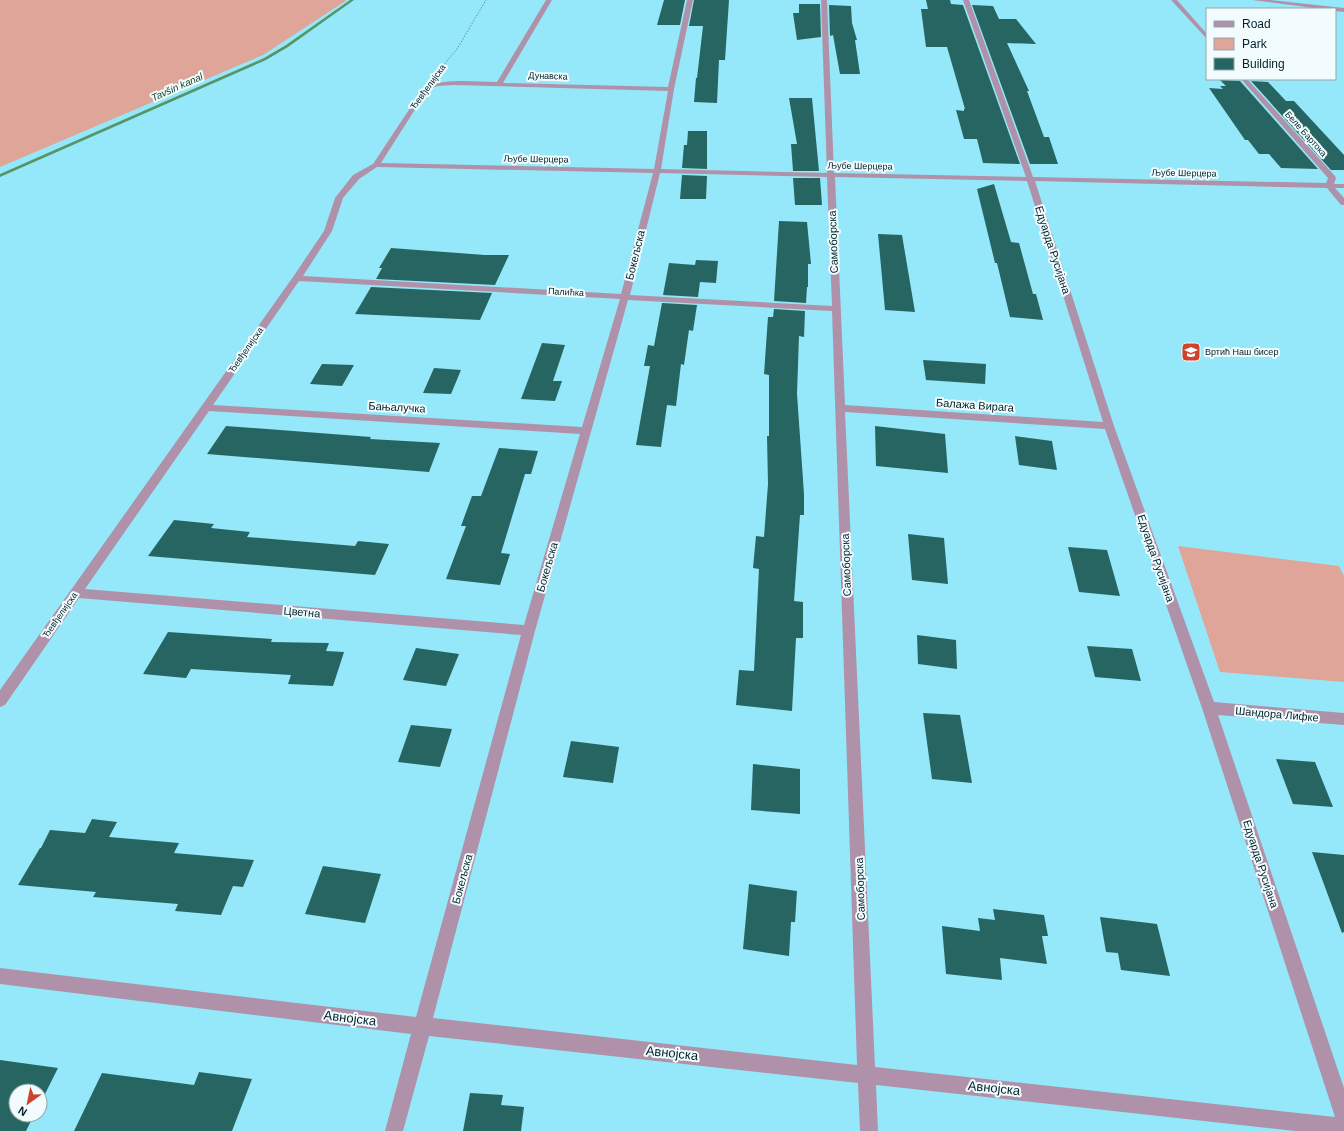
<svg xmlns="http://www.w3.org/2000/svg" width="1344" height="1131" font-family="Helvetica,sans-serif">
<rect width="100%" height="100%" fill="#95e8f9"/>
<path fill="#dfa599" d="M0 0H347L263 55 0 167Z
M1178 546 1339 566 1344 576V682L1220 672Z"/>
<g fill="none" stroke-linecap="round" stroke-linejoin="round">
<path fill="#569568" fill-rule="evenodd" d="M350 0H354L288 47 266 60 0 177V174L264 58 286 45Z"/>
</g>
<path fill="#276563" d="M664 0H685L680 25H657Z
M694 0H729L725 60H719L717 103 694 102 696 78H697L703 26H689Z
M926 0H950L951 4 963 5 1020 164 983 163 977 139H964L956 110 964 111V109H965L947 47H926L921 9H928Z
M799 4H820L821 37 797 40 793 13H799Z
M829 5 851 6 852 23 857 40H855L860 74H840L833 35 830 36Z
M972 5 993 6 999 19H1016L1036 44 1007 43 1029 91H1027L1044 137H1049L1058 164H1030Z
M1220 80 1240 81 1318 169 1281 168 1269 154H1259L1248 140H1245L1209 88 1223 89 1220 86H1226Z
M1251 81 1268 82 1286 101H1294L1344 155V170H1331Z
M789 98H812L819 171H793L791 144H797Z
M688 131H707V169L682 168 684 145H687Z
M682 175 707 176 706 199H680Z
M793 178H820L822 205H795Z
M994 184 1011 242 1019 243 1033 294H1036L1043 320 1010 317 997 263H995L977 189Z
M779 221 807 222 811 264H808V287H807L806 303 774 301Z
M878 234 902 235 915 312 885 310Z
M391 248 485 255H509L495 285 376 279 382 268H379Z
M696 260 718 261 716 283 700 282 698 297 663 295 669 263 695 265Z
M371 287 492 293 480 320 355 314Z
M662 303 697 305 693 331 689 330 684 365 681 364 676 406 667 405 661 447 636 445 650 366H644L648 345 654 346Z
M774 309 805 311 804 337 799 336 797 394 804 494V515H800L794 601 803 602V638H796L792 711 736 705 739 670 754 671 759 569 753 568 756 536 764 537 768 484 767 436H769V375L764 374 768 317H773Z
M542 343 565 345 553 381H562L555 401 521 399Z
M923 360 986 364 985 384 926 380Z
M322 364 354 365 342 386 310 384Z
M434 368 461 370 451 394 423 393Z
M226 426 371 437 370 439 440 443 429 472 207 454Z
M875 426 945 434 948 473 876 466Z
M1015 436 1052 441 1057 470 1019 465Z
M499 448 538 451 531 474H525L501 553 510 554 500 585 446 579 466 526H461L472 496H481Z
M174 520 214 524 211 528 250 532 247 537 355 546 358 541 389 544 375 575 148 556Z
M908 534 944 538 948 584 912 580Z
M1068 547 1107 550 1120 596 1079 592Z
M168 632 272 639 271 642 329 643 326 651 344 652 333 686 288 684 291 675 191 669 186 678 143 674Z
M917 635 956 640 957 669 918 664Z
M1087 646 1132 649 1141 681 1095 677Z
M416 648 459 654 446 686 403 680Z
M923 713 960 715 972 783 932 779Z
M411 725 452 729 440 767 398 762Z
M571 741 619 747 613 783 563 777Z
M1276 759 1315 762 1333 807 1293 804Z
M753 764 800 769V814L751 810Z
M92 819 117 822 109 837 179 843 174 853 254 860 243 887 233 886 221 915 175 911 178 904 93 897 96 892 18 885 40 848H41L50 830 85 833Z
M1312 852 1344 855V932L1342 933Z
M323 866 381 874 365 923 305 914Z
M749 884 797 891 795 922H791L789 956 743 949Z
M993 909 1044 915 1048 936H1042L1047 964 1000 958 1002 980 946 974 942 926 980 931 978 918 995 920Z
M1100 917 1157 924 1170 976 1121 970 1118 953 1106 952Z
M0 1060 58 1068 40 1104V1091H16V1115H34L26 1131H0Z
M199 1072 252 1079 232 1131H74L102 1073 194 1085Z
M470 1093 503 1095 501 1105 524 1107 521 1131H463Z"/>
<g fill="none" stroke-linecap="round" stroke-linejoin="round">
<path stroke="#54929e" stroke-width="1" stroke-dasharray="1.5 1.5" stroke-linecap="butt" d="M441 68 457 49 486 0"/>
<path fill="#af92aa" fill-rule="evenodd" d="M546 0H552L503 83 668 87 687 0H693L674 89 661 169 827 173 821 0H827L834 173 1026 177 963 0H969L1033 177 1326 183 1328 178 1241 79H1247L1335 176 1336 178 1334 184H1344V188H1335L1344 198V205H1341L1327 188 1035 181 1114 426 1214 702 1344 713V725L1218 715 1344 1088V1131H1295L876 1085 878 1131H860L858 1083 429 1036 403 1131H385L411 1034 0 984V968L416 1017 521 635 79 598 5 705 0 707V690L293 277 324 231 335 198 353 175 373 164 424 87C447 78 473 82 497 82ZM453 85 668 91 654 169 381 163 428 89 438 86ZM377 167 653 173 621 294 303 276 332 231 343 198 359 179ZM660 173 827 177 832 306 630 295ZM835 177 1027 181 1103 422 845 405ZM299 281 620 299 582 427 213 405ZM628 300 832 311 857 1065 433 1018 535 631ZM209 411 580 434 524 625 85 589ZM845 412 1105 429 1202 708 1335 1117 875 1067Z
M1171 0H1177L1207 34V39Z
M1252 0H1269L1344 8V12L1335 11V9H1321Z"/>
</g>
<defs>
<g id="school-square" transform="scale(1)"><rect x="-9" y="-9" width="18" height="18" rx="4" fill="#cf432d" stroke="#f2fcfe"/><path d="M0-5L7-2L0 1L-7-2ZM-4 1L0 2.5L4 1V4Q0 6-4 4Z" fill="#fff"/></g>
</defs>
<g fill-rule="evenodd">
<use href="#school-square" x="1191" y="352"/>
</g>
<g text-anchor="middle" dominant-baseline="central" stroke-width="4" stroke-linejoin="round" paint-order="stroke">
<g font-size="9" fill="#002229" stroke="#f2fcfe">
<text transform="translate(548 76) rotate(2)">Дунавска</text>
<text transform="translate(428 87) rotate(-54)">Ђевђелијска</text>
<text transform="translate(1306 134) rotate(48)">Беле Бартока</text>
<text transform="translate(536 159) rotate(1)">Љубе Шерцера</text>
<text transform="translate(860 166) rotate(1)">Љубе Шерцера</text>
<text transform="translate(1184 173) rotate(1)">Љубе Шерцера</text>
<text transform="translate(566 292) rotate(3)">Палићка</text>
<text transform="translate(246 350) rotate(-55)">Ђевђелијска</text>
<text transform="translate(60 615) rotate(-55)">Ђевђелијска</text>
</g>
<g font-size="9" fill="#002229" stroke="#f2fcfe" text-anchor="start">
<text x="1205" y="352">Вртић Наш бисер</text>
</g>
<g font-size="10" font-style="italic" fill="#194929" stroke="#f2fcfe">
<text transform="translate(177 87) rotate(-24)">Tavšin kanal</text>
</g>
<g font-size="11" fill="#002229" stroke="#f2fcfe">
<text transform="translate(833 242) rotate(-92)">Самоборска</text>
<text transform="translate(1053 250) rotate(72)">Едуарда Русијана</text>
<text transform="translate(635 255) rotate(-76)">Бокељска</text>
<text transform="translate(975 405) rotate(4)">Балажа Вирага</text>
<text transform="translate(397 407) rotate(3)">Бањалучка</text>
<text transform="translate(1156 558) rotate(71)">Едуарда Русијана</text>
<text transform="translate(846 565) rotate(-92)">Самоборска</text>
<text transform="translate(547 567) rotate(-74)">Бокељска</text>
<text transform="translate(302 612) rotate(5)">Цветна</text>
<text transform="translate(1277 714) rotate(5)">Шандора Лифке</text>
<text transform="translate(1261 864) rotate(72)">Едуарда Русијана</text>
<text transform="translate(462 879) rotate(-75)">Бокељска</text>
<text transform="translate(860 889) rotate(-92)">Самоборска</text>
</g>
<g font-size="13" fill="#002229" stroke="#f2fcfe">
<text transform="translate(350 1018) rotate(7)">Авнојска</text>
<text transform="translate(672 1053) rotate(6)">Авнојска</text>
<text transform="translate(994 1088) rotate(6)">Авнојска</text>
</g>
</g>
<rect x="1206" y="8" width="130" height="72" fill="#f2fcfe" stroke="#91a5a9"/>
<rect x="1214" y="21" width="20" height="6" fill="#af92aa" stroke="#91a5a9"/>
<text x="1242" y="28" font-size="12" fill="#002229">Road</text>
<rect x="1214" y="38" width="20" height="12" fill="#dfa599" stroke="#91a5a9"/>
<text x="1242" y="48" font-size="12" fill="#002229">Park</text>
<rect x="1214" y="58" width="20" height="12" fill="#276563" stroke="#91a5a9"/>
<text x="1242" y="68" font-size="12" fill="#002229">Building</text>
<g transform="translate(28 1103) rotate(213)"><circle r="19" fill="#f2fcfe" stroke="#91a5a9"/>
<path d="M0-3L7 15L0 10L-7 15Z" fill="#cf432d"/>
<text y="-6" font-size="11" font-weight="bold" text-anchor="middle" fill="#002229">N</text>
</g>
</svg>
